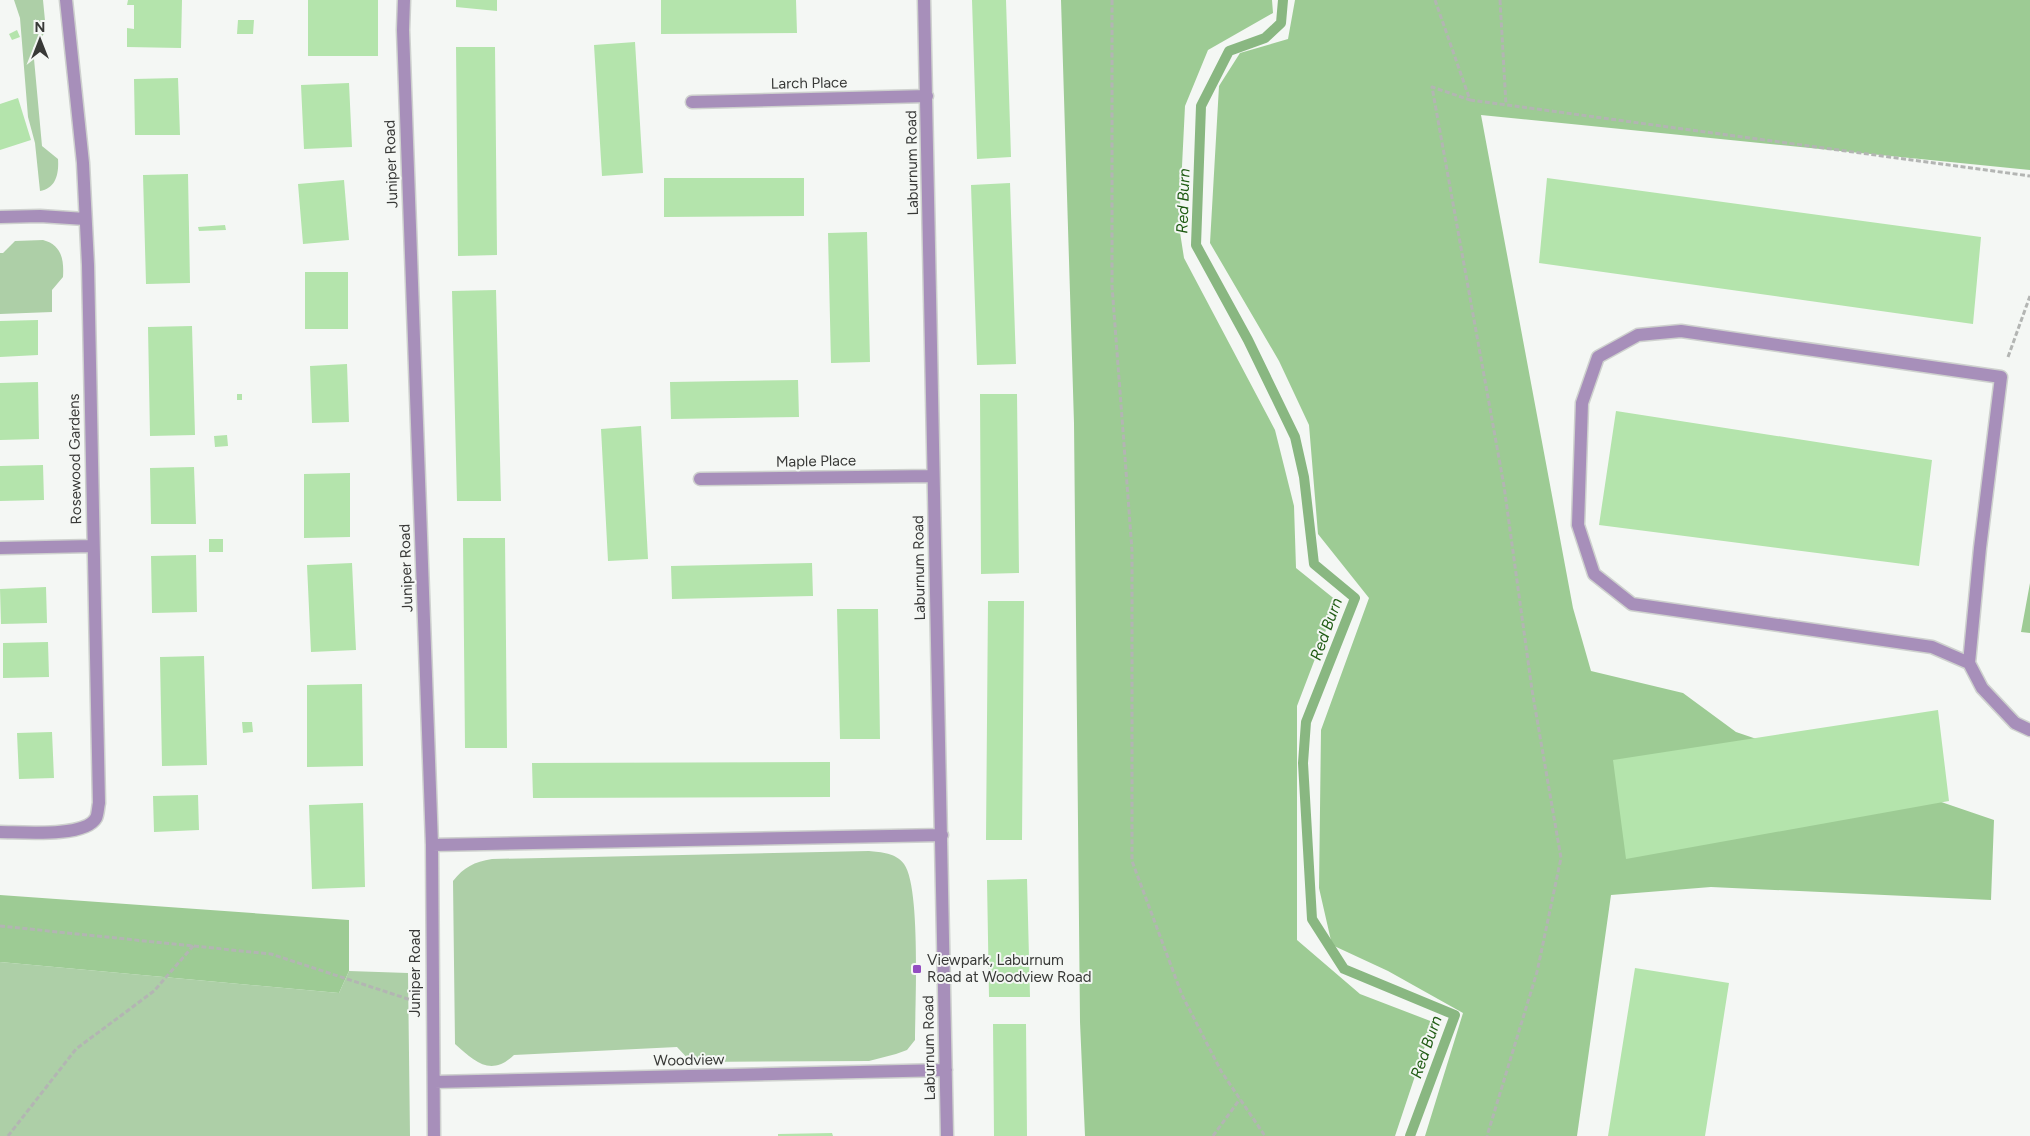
<svg xmlns="http://www.w3.org/2000/svg" width="2030" height="1136" font-family="Figtree,sans-serif">
<rect width="100%" height="100%" fill="#f4f7f4"/>
<path fill="#adcfa7" d="M14 0H43L46 31 33 48 42 146 58 159C59 174 56 188 40 191L35 143 28 117 20 18Z
M43 240C62 245 64 260 63 277L52 290V312L0 314V253H3L15 241Z
M869 851C881 852 896 853 904 864 921 887 915 1005 915 1040L907 1050 896 1054 869 1061 691 1062 677 1047 514 1055C491 1077 475 1062 455 1044L453 881C464 867 474 862 492 859Z
M0 962 339 993 349 971 408 973 410 1136H0Z"/>
<path fill="#9dcb94" d="M1061 0H1272L1273 13 1208 50 1185 106 1179 226 1184 258 1275 430 1294 506 1296 568 1337 601 1297 706V940L1360 994 1433 1022 1395 1136H1085L1080 1022 1074 423Z
M1295 0H2030V170L1481 115 1573 608 1591 671 1683 693 1736 732 1994 820 1991 900 1711 887 1611 895 1577 1136H1425L1463 1013 1388 971 1332 945 1319 888 1321 730 1369 598 1318 534 1309 425 1279 361 1210 243 1219 86 1240 53 1288 39Z
M2030 583V633L2021 632Z
M0 895 349 920V971L339 993 0 962Z"/>
<g fill="none" stroke-linecap="round" stroke-linejoin="round">
<path stroke="#89b781" stroke-width="10" d="M1283 0 1281 23 1265 38 1229 51 1201 106 1196 245 1248 340 1295 437 1304 477 1314 564 1355 598 1306 722 1303 763 1312 919 1344 969 1455 1015 1410 1136"/>
</g>
<path fill="#b4e4ac" d="M128 0H182L181 48 127 47V28L134 29V5H127Z
M308 0H378V56H308Z
M456 0H497V11L456 7Z
M661 0H796L797 33 661 34Z
M972 0H1006L1011 157 977 159Z
M238 20H254L253 34H237Z
M17 30 20 37 12 40 9 34Z
M635 42 643 173 602 176 594 45Z
M456 47H495L497 255 458 256Z
M178 78 180 135H135L134 79Z
M349 83 352 147 304 149 301 85Z
M18 98 31 140 0 150V104Z
M188 174 190 283 146 284 143 175Z
M664 178H804V216L664 217Z
M1547 178 1981 237 1973 324 1539 263Z
M344 180 349 240 303 244 298 184Z
M1010 183 1016 364 977 365 971 185Z
M225 225 226 230 199 231 198 227Z
M867 232 870 362 831 363 828 233Z
M305 272H348V329H305Z
M496 290 501 501H457L452 291Z
M38 320V355L0 357V321Z
M192 326 195 435 150 436 148 327Z
M347 364 349 422 312 423 310 366Z
M798 380 799 417 671 419 670 382Z
M38 382 39 439 0 440V383Z
M237 394H242V400H237Z
M980 394H1017L1019 573 981 574Z
M1616 411 1932 460 1919 566 1599 525Z
M641 426 648 559 608 561 601 429Z
M227 435 228 446 215 447 214 436Z
M43 465 44 500 0 501V466Z
M194 467 196 524H151L150 468Z
M350 473V537L304 538V474Z
M463 538H505L507 748H465Z
M209 539H223V552H209Z
M196 555 197 612 152 613 151 556Z
M352 563 356 650 311 652 307 565Z
M812 563 813 596 672 599 671 566Z
M46 587 47 623 1 624 0 589Z
M988 601H1024L1022 840H986Z
M837 609H878L880 739H840Z
M48 642 49 677 3 678V643Z
M204 656 207 765 162 766 160 657Z
M362 684 363 766 307 767V685Z
M1938 710 1949 801 1626 859 1613 760Z
M242 722H252L253 732 243 733Z
M52 732 54 778 19 779 17 733Z
M830 762V797L533 798 532 763Z
M198 795 199 830 154 832 153 796Z
M363 803 365 887 312 889 309 805Z
M1027 879 1030 997H989L987 880Z
M1635 968 1729 983 1705 1136H1608Z
M993 1024H1026L1027 1136H994Z
M832 1133 833 1136H778V1134Z"/>
<g fill="none" stroke-linecap="round" stroke-linejoin="round">
<g stroke="#ced1ce" stroke-width="15">
<path id="minor" d="M404 0 403 30 432 845 434 1136
M924 0 947 1136
M692 102 927 96
M0 217 40 216 85 219
M700 479 933 476
M0 548 92 546
M1969 663 1932 647 1632 604 1594 574 1578 525 1582 403 1598 357 1638 335 1681 331 2001 377 1980 548 1969 663 1982 688 2015 723 2030 730
M0 832C20 832 85 838 96 818 98 814 98 807 99 803L88 265 83 163 66 0
M432 845 942 835
M434 1082 946 1070"/>
</g>
<path stroke="#b3b5b3" stroke-width="3" stroke-dasharray="5 2.5" stroke-linecap="butt" d="M1112 0V286L1132 550V861L1182 995 1221 1071 1265 1136
M1435 0 1470 100 1432 87 1504 486 1532 690 1561 858 1537 972 1487 1136
M1500 0 1506 105
M1470 100 2030 176
M2008 357 2030 296
M0 926 271 954 411 1000
M8 1136 76 1049 154 991 194 945
M1213 1136 1240 1099"/>
<use href="#minor" stroke="#a78fba" stroke-width="12"/>
</g>
<rect fill="#934dc1" stroke="#f4f7f4" stroke-width="2" x="912" y="964" width="10" height="10" rx="2.5"/>
<g text-anchor="middle" dominant-baseline="central" stroke-width="4" stroke-linejoin="round" paint-order="stroke">
<g font-size="15" fill="#383937" stroke="#f4f7f4">
<text transform="translate(809 83) rotate(-1)">Larch Place</text>
<text transform="translate(912 163) rotate(-91)">Laburnum Road</text>
<text transform="translate(391 164) rotate(-92)">Juniper Road</text>
<text transform="translate(75 459) rotate(-91)">Rosewood Gardens</text>
<text transform="translate(816 461) rotate(-1)">Maple Place</text>
<text transform="translate(406 568) rotate(-92)">Juniper Road</text>
<text transform="translate(919 568) rotate(-91)">Laburnum Road</text>
<text transform="translate(415 973) rotate(-90)">Juniper Road</text>
<text transform="translate(929 1048) rotate(-91)">Laburnum Road</text>
<text transform="translate(689 1060) rotate(-1)">Woodview</text>
</g>
<g font-size="15" fill="#383937" stroke="#f4f7f4" text-anchor="start">
<text x="927" y="960">Viewpark, Laburnum<tspan x="927" dy="17">Road at Woodview Road</tspan></text>
</g>
<g font-size="16" font-style="italic" fill="#205c14" stroke="#f4f7f4">
<text transform="translate(1183 201) rotate(-88)">Red Burn</text>
<text transform="translate(1326 629) rotate(-70)">Red Burn</text>
<text transform="translate(1426 1047) rotate(-71)">Red Burn</text>
</g>
</g>
<g transform="translate(40 40)" stroke="#f4f7f4" stroke-width="4" paint-order="stroke">
<path d="M0-4L9 19L0 12L-9 19Z" fill="#383937"/>
<text y="-8" font-size="14" font-weight="bold" text-anchor="middle" fill="#383937">N</text>
</g>
</svg>
